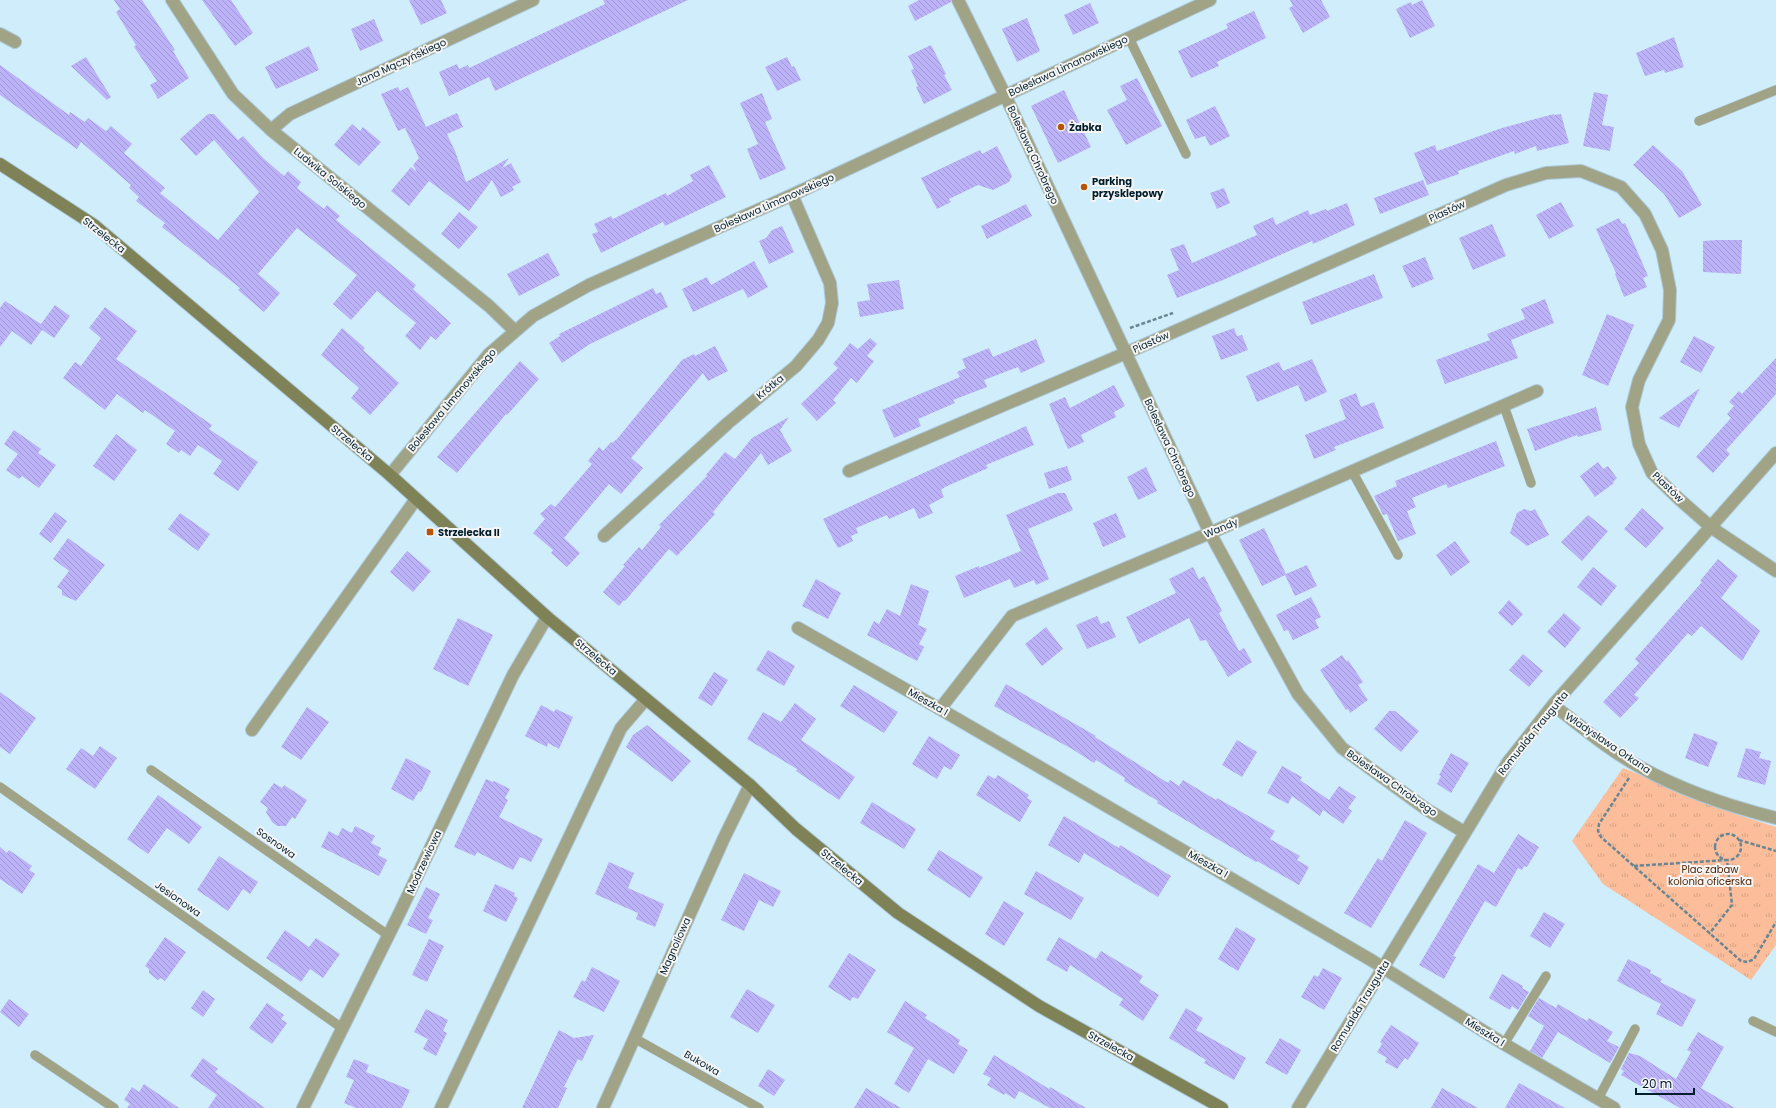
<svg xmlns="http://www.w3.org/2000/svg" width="1776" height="1108" font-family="Poppins,sans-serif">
<defs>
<pattern id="grass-tufts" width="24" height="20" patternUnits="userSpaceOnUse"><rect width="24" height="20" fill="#fcbe9a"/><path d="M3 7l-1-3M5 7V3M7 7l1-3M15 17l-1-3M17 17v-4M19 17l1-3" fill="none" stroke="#d6a385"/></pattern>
<pattern id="building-back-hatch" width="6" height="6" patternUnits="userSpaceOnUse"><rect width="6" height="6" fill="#bcb2f8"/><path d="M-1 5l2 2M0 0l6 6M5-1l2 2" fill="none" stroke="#a099d5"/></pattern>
</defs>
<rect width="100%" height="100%" fill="#d0edfc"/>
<path fill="url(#grass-tufts)" d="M1623 768 1738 815 1776 827V945L1751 980 1603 884 1572 841Z"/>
<path fill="url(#building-back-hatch)" d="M114 0H142L175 50 173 51 189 78 158 99 150 85 157 81 134 47 136 45 116 12 120 9Z
M202 0H231L253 33 235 46Z
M409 0H441L447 13 421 25Z
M603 0H688L495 91 489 77 449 96 439 72 457 64 459 69 468 65 469 68 605 4Z
M919 0H951V2L915 21 908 6Z
M1290 0H1321L1330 17 1303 33 1289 8 1293 6Z
M1422 0 1435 26 1410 38 1396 9 1411 2 1412 5Z
M1090 3 1099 23 1073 35 1064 15Z
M1254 11 1266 38 1217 62 1219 66 1191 78 1178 51 1228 28 1226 24Z
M1027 18 1040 51 1017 62 1002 29Z
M374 19 383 41 360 51 351 29Z
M1674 37 1684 67 1665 73 1664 70 1645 76 1636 53Z
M931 45 946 74 944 75 952 90 924 104 916 87 918 86 911 70 914 69 908 56Z
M309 46 319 70 276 89 265 67Z
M86 57 111 97 107 100 71 66Z
M787 57 792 67 794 66 801 80 777 91 765 67Z
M0 65 69 115 70 112 85 122 88 118 106 131 111 126 132 144 124 153 165 188 160 193 218 240 259 192 214 140 196 156 180 139 208 114H214L238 140 243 136 263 158 284 176 288 171 301 182 297 188 324 209 327 205 340 216 336 220 416 285 413 289 451 323 436 340 431 336 420 350 405 336 416 323 377 291 351 320 333 304 357 275 297 228 258 274 280 293 264 312 238 290 240 288 162 227 165 223 136 201 139 197 129 188 131 185 81 142 77 149 0 95Z
M1137 78 1162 126 1126 145 1107 110 1127 100 1120 86Z
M398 87 400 91 408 87 426 127 457 113 463 127 447 134 455 151 466 182 509 158 502 168 511 163 521 182 512 187 514 190 501 197 492 180 469 211 429 181 409 206 391 191 411 167 417 172 413 165 419 158 405 128 398 131 381 94Z
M1064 90 1091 147 1058 163 1031 106Z
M1594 92 1608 95 1602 125 1614 127 1610 151 1583 146Z
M762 93 772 119 765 122 786 169 760 180 747 149 758 144 740 103Z
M1215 106 1230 136 1210 146 1205 136 1195 139 1186 120Z
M1554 114V115L1561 114 1569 143 1537 151 1536 146 1515 154 1514 151 1458 171 1459 174 1427 185 1414 153 1435 145 1437 151 1502 128Z
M352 124 360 131 363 127 381 142 359 166 334 145Z
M1653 145 1682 171 1702 205 1679 218 1664 194 1633 165Z
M997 146 1012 176 1009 182 993 190 978 185 949 199 951 202 937 209 921 178 980 150 982 154Z
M709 165 726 197 665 226 663 222 601 253 592 234 598 232 594 224 611 216 613 219 666 193 667 196 693 181 690 175Z
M1423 180 1429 195 1380 214 1374 198Z
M1224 188 1230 203 1217 209 1210 193Z
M1561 202 1574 226 1549 239 1536 215Z
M1347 203 1355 225 1313 244 1312 241 1223 280 1177 298 1167 275 1179 270 1170 249 1184 244 1192 263 1257 235 1253 226 1273 217 1276 225 1308 210 1310 215 1326 209 1327 211Z
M1026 204 1032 216 987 239 981 226Z
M459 212 478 227 459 249 441 234Z
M1619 218 1622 224 1625 223 1648 276 1643 278 1647 287 1624 297 1615 274 1616 273 1596 229Z
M1492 224 1506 256 1473 270 1459 238Z
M782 226 794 252 769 264 759 241 766 238 772 230Z
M1717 240H1742L1741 274 1703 272V241Z
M548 253 560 275 519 296 507 274Z
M1425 257 1434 279 1412 288 1402 266Z
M754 261 768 287 748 298 743 289 693 312 682 289 707 277 711 285Z
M1374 274 1383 298 1311 325 1302 302Z
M899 280 904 309 860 317 857 302 870 300 867 284Z
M653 288 656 294 661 292 668 307 590 344 562 363 549 343 560 336 559 334Z
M1545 299 1554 323 1511 340 1518 358 1445 384 1436 360 1490 340 1487 334 1525 319 1521 309Z
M5 301 41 324 55 305 70 316 54 338 42 330 31 345 12 331 0 347V308Z
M105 307 137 331 116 359 212 425 209 429 258 462 238 491 213 474 222 461 198 445 190 456 181 450 179 453 166 444 175 431 145 410 143 413 117 394 105 410 63 378 75 362 81 366 101 338 89 328Z
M1607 314 1634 325 1608 386 1582 375Z
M342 328 365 348 363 350 399 383 370 415 351 398 359 388 321 355Z
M1234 328 1237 336 1242 335 1248 350 1221 360 1212 336Z
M1694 336 1715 347 1701 373 1680 362Z
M870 338 877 344 867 356 874 361 857 383 851 378 833 400 836 403 817 421 801 404 838 368 833 364 850 343 858 349Z
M1036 339 1045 362 1021 373 1018 367 984 380 987 387 953 400 955 403 918 419 921 426 894 438 882 410 960 377 957 372 966 368 962 359 989 348 993 357Z
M715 346 728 371 708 381 703 373 631 458 643 468 621 494 609 484 564 538 580 553 567 567 551 553 553 550 533 533 545 519 540 514 551 504 555 507 592 464 588 461 599 447 603 451 611 442 612 443 617 439 682 360 694 354 695 356Z
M1776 358V394L1726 450 1730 454 1713 473 1696 457 1731 418 1727 414 1734 406 1729 402 1739 391 1742 394Z
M1312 359 1327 392 1305 402 1298 385 1257 402 1246 376 1279 362 1283 371Z
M520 361 539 379 507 415 506 414 457 473 437 457Z
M1114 385 1125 406 1114 412 1116 417 1081 435 1084 442 1068 449 1049 404 1065 397 1070 408Z
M1700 388 1679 428 1659 418Z
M1356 393 1361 407 1374 402 1384 428 1334 447 1336 450 1314 459 1305 435 1346 419 1339 400Z
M1596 407 1602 430 1578 437 1577 435 1535 451 1527 429Z
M789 417 780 430 792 451 768 465 761 453 713 512 715 514 677 556 669 549 625 601 624 600 619 606 603 592 625 566 623 565 639 547 642 550 661 527 659 525 707 476 706 475 725 452 735 459 752 438Z
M1026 426 1034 445 986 465 988 468 945 487 941 490 944 497 929 505 933 513 919 519 914 508 889 519 887 515 856 528 858 533 851 536 853 541 838 548 835 543 823 519Z
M14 430 41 449 38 453 56 465 39 488 22 476 19 479 6 470 18 454 4 444Z
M116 434 137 450 114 481 93 466Z
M1496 441 1505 466 1448 488 1446 484 1412 498 1416 507 1407 511 1416 534 1398 541 1387 514 1383 515 1374 496 1397 486 1395 481Z
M1598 462 1603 469 1608 466 1617 478 1613 482 1614 483 1595 497 1580 476Z
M1067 466 1072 480 1049 489 1044 473Z
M1146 467 1157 491 1138 500 1127 477Z
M1058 493H1065L1073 510 1028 529 1049 579 1036 585 1034 580 1014 588 1010 579 964 598 955 576 979 566V568L1021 551 1006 515Z
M1642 508 1664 528 1646 548 1624 529Z
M1524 509 1531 511 1535 509 1549 535 1527 546 1510 533 1517 513Z
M55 512 67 521 51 543 39 534Z
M180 513 210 534 198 551 168 529Z
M1116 513 1126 537 1103 547 1093 523Z
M1588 515 1608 531 1582 561 1561 542Z
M1264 528 1286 574 1307 565 1317 586 1295 596 1285 575 1262 586 1239 540Z
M68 538 105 565 76 601 62 595V590L57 587 69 571 53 559Z
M1455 541 1470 562 1451 576 1436 555Z
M407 551 431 571 413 592 390 572Z
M1718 559 1738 576 1721 598 1760 631 1742 661 1701 626 1692 636 1688 633 1634 695 1639 698 1620 718 1603 702 1639 663 1635 659 1702 582 1700 581Z
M1193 567 1199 579 1204 576 1222 611 1219 613 1239 651 1244 648 1252 662 1228 677 1206 640 1200 641 1189 618 1139 644 1126 617 1176 593 1169 579Z
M1593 567 1617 586 1601 606 1577 587Z
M816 579 841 593 828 619 802 606Z
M911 584 929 591 918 625 927 629 919 644 924 647 917 661 867 635 874 621 879 624 887 609 900 616Z
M1311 597 1321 617 1315 620 1319 628 1293 640 1288 630 1284 631 1276 615Z
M1509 600 1523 614 1512 626 1498 613Z
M1564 613 1581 628 1565 648 1547 632Z
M1097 616 1101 624 1109 621 1116 637 1087 649 1076 625Z
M458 618 493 635 468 686 433 669Z
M1046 627 1063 649 1042 666 1025 644Z
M768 650 795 666 784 686 756 670Z
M1523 654 1543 671 1529 687 1509 670Z
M1342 655 1347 662 1348 660 1363 682 1358 685 1368 700 1350 713 1348 709 1346 710 1320 670Z
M714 672 728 680 712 706 698 698Z
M1006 684 1096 736 1095 737 1168 783 1170 780 1179 786 1183 780 1216 800 1217 798 1275 831 1270 839 1300 856 1297 860 1309 867 1299 885 1257 861 1256 862 1157 803 1158 801 1124 781 1125 778 1096 760 1094 763 1072 749 994 706Z
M854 685 898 712 884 733 840 706Z
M0 692 36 718 10 754 0 747Z
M795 703 816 719 801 740 855 777 839 800 796 771 797 769 747 739 763 712 781 722Z
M541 705 554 712 556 709 573 717 559 749 548 743 547 747 525 736Z
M307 707 329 722 301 760 281 747Z
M1389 711H1395L1419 731 1401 752 1374 729Z
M647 725 691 761 672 782 626 747 633 735Z
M1694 733 1718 742 1708 767 1685 758Z
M929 736 960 755 951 770 944 766 937 779 912 764Z
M1237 740 1257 752 1242 777 1222 765Z
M100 746 117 758 95 789 66 769 81 748 93 756Z
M1746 748 1761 752 1759 758 1771 761 1765 785 1737 777Z
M1451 753 1469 763 1451 793 1437 784 1441 776 1439 775Z
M406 758 431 771 421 792 419 791 413 801 391 789Z
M1282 766 1302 777 1300 780 1329 800 1339 786 1356 797 1348 808 1352 811 1343 824 1323 810 1320 816 1292 796 1288 804 1267 793Z
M988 775 995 779 998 775 1029 795 1027 798 1032 801 1020 822 976 795Z
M486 779 493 782 494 781 510 789 505 798 508 800 499 817 543 839 531 862 520 857 513 870 477 852 475 856 454 847Z
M274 783 282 788 284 785 307 800 295 819 292 817 286 826H277L272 822 266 812 268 808 260 802Z
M158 795 202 827 189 844 167 828 148 854 127 839Z
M872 802 916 829 904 849 860 823Z
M1064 816 1119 848 1120 845 1171 876 1158 897 1084 853 1079 863 1048 845Z
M1405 820 1427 833 1371 928 1344 913 1378 858 1382 861Z
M355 826 375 836 371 843 381 848 378 855 387 860 379 876 321 847 329 831 338 836 342 828 352 833Z
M1518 834 1539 847 1527 867 1524 866 1522 870 1518 868 1496 907 1485 901 1453 956 1456 957 1444 979 1419 965 1478 864 1494 873Z
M0 847 7 853 9 850 32 866 29 870 35 874 22 894 0 879Z
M939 850 983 877 970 898 927 870Z
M219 856 258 882 250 894 243 889 228 911 197 890Z
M609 862 634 873 628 888 664 904 655 927 636 919 638 913 595 894Z
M1036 871 1084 898 1071 920 1024 894Z
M744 873 781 891 773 907 759 900 744 931 721 920Z
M495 884 515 893 514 896 518 898 506 922 483 911Z
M426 887 440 894 428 918 433 920 426 934 407 925Z
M1004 901 1024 913 1004 946 985 934Z
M1544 912 1565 924 1550 948 1530 936Z
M1236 927 1256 939 1238 971 1218 959Z
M285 930 309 947 316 938 340 954 323 978 310 969 301 982 266 958Z
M165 937 186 952 165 981 161 978 158 980 149 973V969L145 966Z
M1059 937 1096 959 1101 951 1143 976 1139 982 1159 995 1143 1021 1119 1005 1123 999 1070 965 1067 972 1046 960Z
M429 939 444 946 427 982 412 975Z
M849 953 876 970 858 999 853 997 850 1001 828 987Z
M1628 959 1651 970 1650 973 1662 979 1660 982 1696 1000 1682 1027 1656 1014 1661 1004 1617 981Z
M592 967 620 981 604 1012 573 997 582 980 585 982Z
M1323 968 1342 978 1324 1010 1301 997 1314 975 1318 977Z
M1502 974 1523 986 1522 988 1529 992 1518 1010 1512 1006 1510 1010 1489 998Z
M747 989 775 1005 758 1033 730 1017Z
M203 990 215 999 203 1017 191 1008Z
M1539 998 1556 1008 1558 1004 1587 1021 1589 1018 1613 1032 1607 1041 1619 1047 1610 1063 1558 1032 1542 1058 1530 1051 1544 1026 1528 1016Z
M9 999 29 1014 19 1027 0 1012Z
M905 1001 927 1015 925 1018 960 1040 958 1044 968 1050 954 1074 928 1059 909 1093 894 1084 914 1048 887 1032Z
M267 1003 284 1015 281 1019 287 1023 272 1044 249 1028Z
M1186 1008 1203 1018 1196 1030 1246 1058 1234 1080 1204 1063 1206 1060 1169 1038Z
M426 1009 448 1020 443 1031 447 1033 436 1056 423 1049 428 1039 414 1032Z
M1391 1025 1419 1043 1408 1060 1405 1058 1397 1069 1385 1062 1387 1058 1377 1052 1382 1044 1380 1042Z
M559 1030 574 1038 594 1035 582 1061 578 1059 564 1087 567 1088 558 1108H522Z
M1698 1032 1724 1047 1701 1088 1735 1108H1680L1621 1075 1624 1071 1621 1069 1629 1053 1640 1056 1676 1079 1691 1052 1687 1050Z
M1280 1038 1301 1050 1287 1075 1265 1063Z
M994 1055 1049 1089 1050 1087 1086 1108H1050L1019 1091 1015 1099 1005 1093 1004 1095 987 1085 991 1078 983 1074Z
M203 1058 218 1069 215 1072 265 1108H208L217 1095 190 1076Z
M354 1059 369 1065 366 1072 410 1090 402 1108H356L344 1103 354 1080 346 1077Z
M768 1069 785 1080 774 1096 758 1086Z
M1519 1083 1534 1091 1565 1108H1505Z
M144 1084 179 1108H127L130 1104 124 1100 132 1087 139 1092Z
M866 1088 901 1108H854Z
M1442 1088 1478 1108H1431Z"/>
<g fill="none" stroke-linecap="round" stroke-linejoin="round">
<g stroke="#abc8d7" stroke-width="10">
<path id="lane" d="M1129 38 1186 154
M1699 121 1776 90
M1504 406 1531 483
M1352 471 1398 555
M151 770 388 935
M0 787 342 1028
M1753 1021 1776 1032
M634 1038 759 1108
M1504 1044 1546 976
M35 1055 114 1108
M1598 1099 1635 1029"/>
</g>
<g stroke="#abc8d7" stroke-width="14">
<path id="street" d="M172 0 233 94 271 130 489 306 515 331
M958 0 1005 95 1210 533 1298 694 1342 748 1426 809 1464 832
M0 34 15 42
M271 130 290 114 533 0
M849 471 1126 353 1506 185 1546 173 1581 171 1621 187 1645 214 1662 250 1670 290 1669 320 1639 380 1632 407 1639 444 1652 473 1679 499 1712 528 1776 571
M390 475 489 354 533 316 589 285 792 195 1210 0
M604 536 728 423 796 366 818 340 828 323 832 303 830 283 792 195
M798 628 940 709 1371 960 1504 1044 1614 1108
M1553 705C1581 726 1610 751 1640 767 1683 791 1728 806 1776 818
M940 709 1012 616 1210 533 1537 391
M252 730 416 499
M303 1108 399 914 513 675 547 617
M441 1108 621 728 646 699
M603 1108 724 838 750 785
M1298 1108 1508 762 1553 705 1776 453"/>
</g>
<g stroke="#abc8d7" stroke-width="14">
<path id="secondary" d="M0 164 94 225 390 475 547 617 750 785 796 829 898 913 1039 1006 1222 1108"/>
</g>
<path stroke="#698695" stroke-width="2.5" stroke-dasharray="4 2" stroke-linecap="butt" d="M1130 328 1173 313
M1629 778 1599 824 1598 831 1601 837 1741 961 1748 962 1754 959 1776 922
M1715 847a13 13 0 1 1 26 0a13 13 0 1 1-26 0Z
M1739 840 1776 851
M1634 866 1727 860 1732 905 1709 934"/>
<use href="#lane" stroke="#a1a386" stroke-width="9"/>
<use href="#street" stroke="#a1a386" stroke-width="12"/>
<use href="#secondary" stroke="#7f8156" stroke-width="12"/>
</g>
<g fill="#b35504" stroke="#f5f5f5" stroke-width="1.5">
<circle cx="1061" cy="127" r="4"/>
<circle cx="1084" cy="187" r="4"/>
<rect x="426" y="528" width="8" height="8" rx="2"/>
</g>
<g text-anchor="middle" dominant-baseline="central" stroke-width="4" stroke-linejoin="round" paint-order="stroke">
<g font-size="10" fill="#001e2c" stroke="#f5f5f5">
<text transform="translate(401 62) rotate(-25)">Jana Mączyńskiego</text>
<text transform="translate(1068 66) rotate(-25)">Bolesława Limanowskiego</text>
<text transform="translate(1033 155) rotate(65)">Bolesława Chrobrego</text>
<text transform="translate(330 178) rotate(39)">Ludwika Solskiego</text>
<text transform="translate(774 203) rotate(-24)">Bolesława Limanowskiego</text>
<text transform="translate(1447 211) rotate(-24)">Piastów</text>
<text transform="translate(104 235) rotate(38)">Strzelecka</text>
<text transform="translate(1151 342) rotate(-24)">Piastów</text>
<text transform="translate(770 387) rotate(-40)">Krótka</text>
<text transform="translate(452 400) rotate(-50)">Bolesława Limanowskiego</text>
<text transform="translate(352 443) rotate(40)">Strzelecka</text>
<text transform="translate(1170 448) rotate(65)">Bolesława Chrobrego</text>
<text transform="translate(1668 487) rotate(44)">Piastów</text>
<text transform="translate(1221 528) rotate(-23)">Wandy</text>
<text transform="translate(596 657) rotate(40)">Strzelecka</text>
<text transform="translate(928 702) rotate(30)">Mieszka I</text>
<text transform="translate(1533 733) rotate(-51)">Romualda Traugutta</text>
<text transform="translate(1608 743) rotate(34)">Władysława Orkana</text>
<text transform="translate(1392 783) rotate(35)">Bolesława Chrobrego</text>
<text transform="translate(276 843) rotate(35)">Sosnowa</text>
<text transform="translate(424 862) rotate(-65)">Modrzewiowa</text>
<text transform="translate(1208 864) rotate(30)">Mieszka I</text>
<text transform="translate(842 867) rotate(40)">Strzelecka</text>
<text transform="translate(178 899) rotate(35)">Jesionowa</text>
<text transform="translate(675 946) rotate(-66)">Magnoliowa</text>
<text transform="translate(1360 1006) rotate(-59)">Romualda Traugutta</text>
<text transform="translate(1485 1032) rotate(32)">Mieszka I</text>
<text transform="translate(1111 1046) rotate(29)">Strzelecka</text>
<text transform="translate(702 1063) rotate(30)">Bukowa</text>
</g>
<g font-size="10" font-weight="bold" fill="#001e2c" stroke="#f5f5f5" text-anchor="start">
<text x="1069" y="127">Żabka</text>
<text x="1092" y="181">Parking<tspan x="1092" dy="12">przysklepowy</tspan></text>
<text x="438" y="532">Strzelecka II</text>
</g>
<g font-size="10" fill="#502404" stroke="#f5f5f5">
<text x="1710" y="869">Plac zabaw<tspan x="1710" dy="12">kolonia oficerska</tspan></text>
</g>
</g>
<path d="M1636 1088v6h58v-6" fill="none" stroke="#001e2c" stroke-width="2"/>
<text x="1642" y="1088" font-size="12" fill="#001e2c" stroke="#f5f5f5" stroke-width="3" paint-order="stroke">20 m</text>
</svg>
